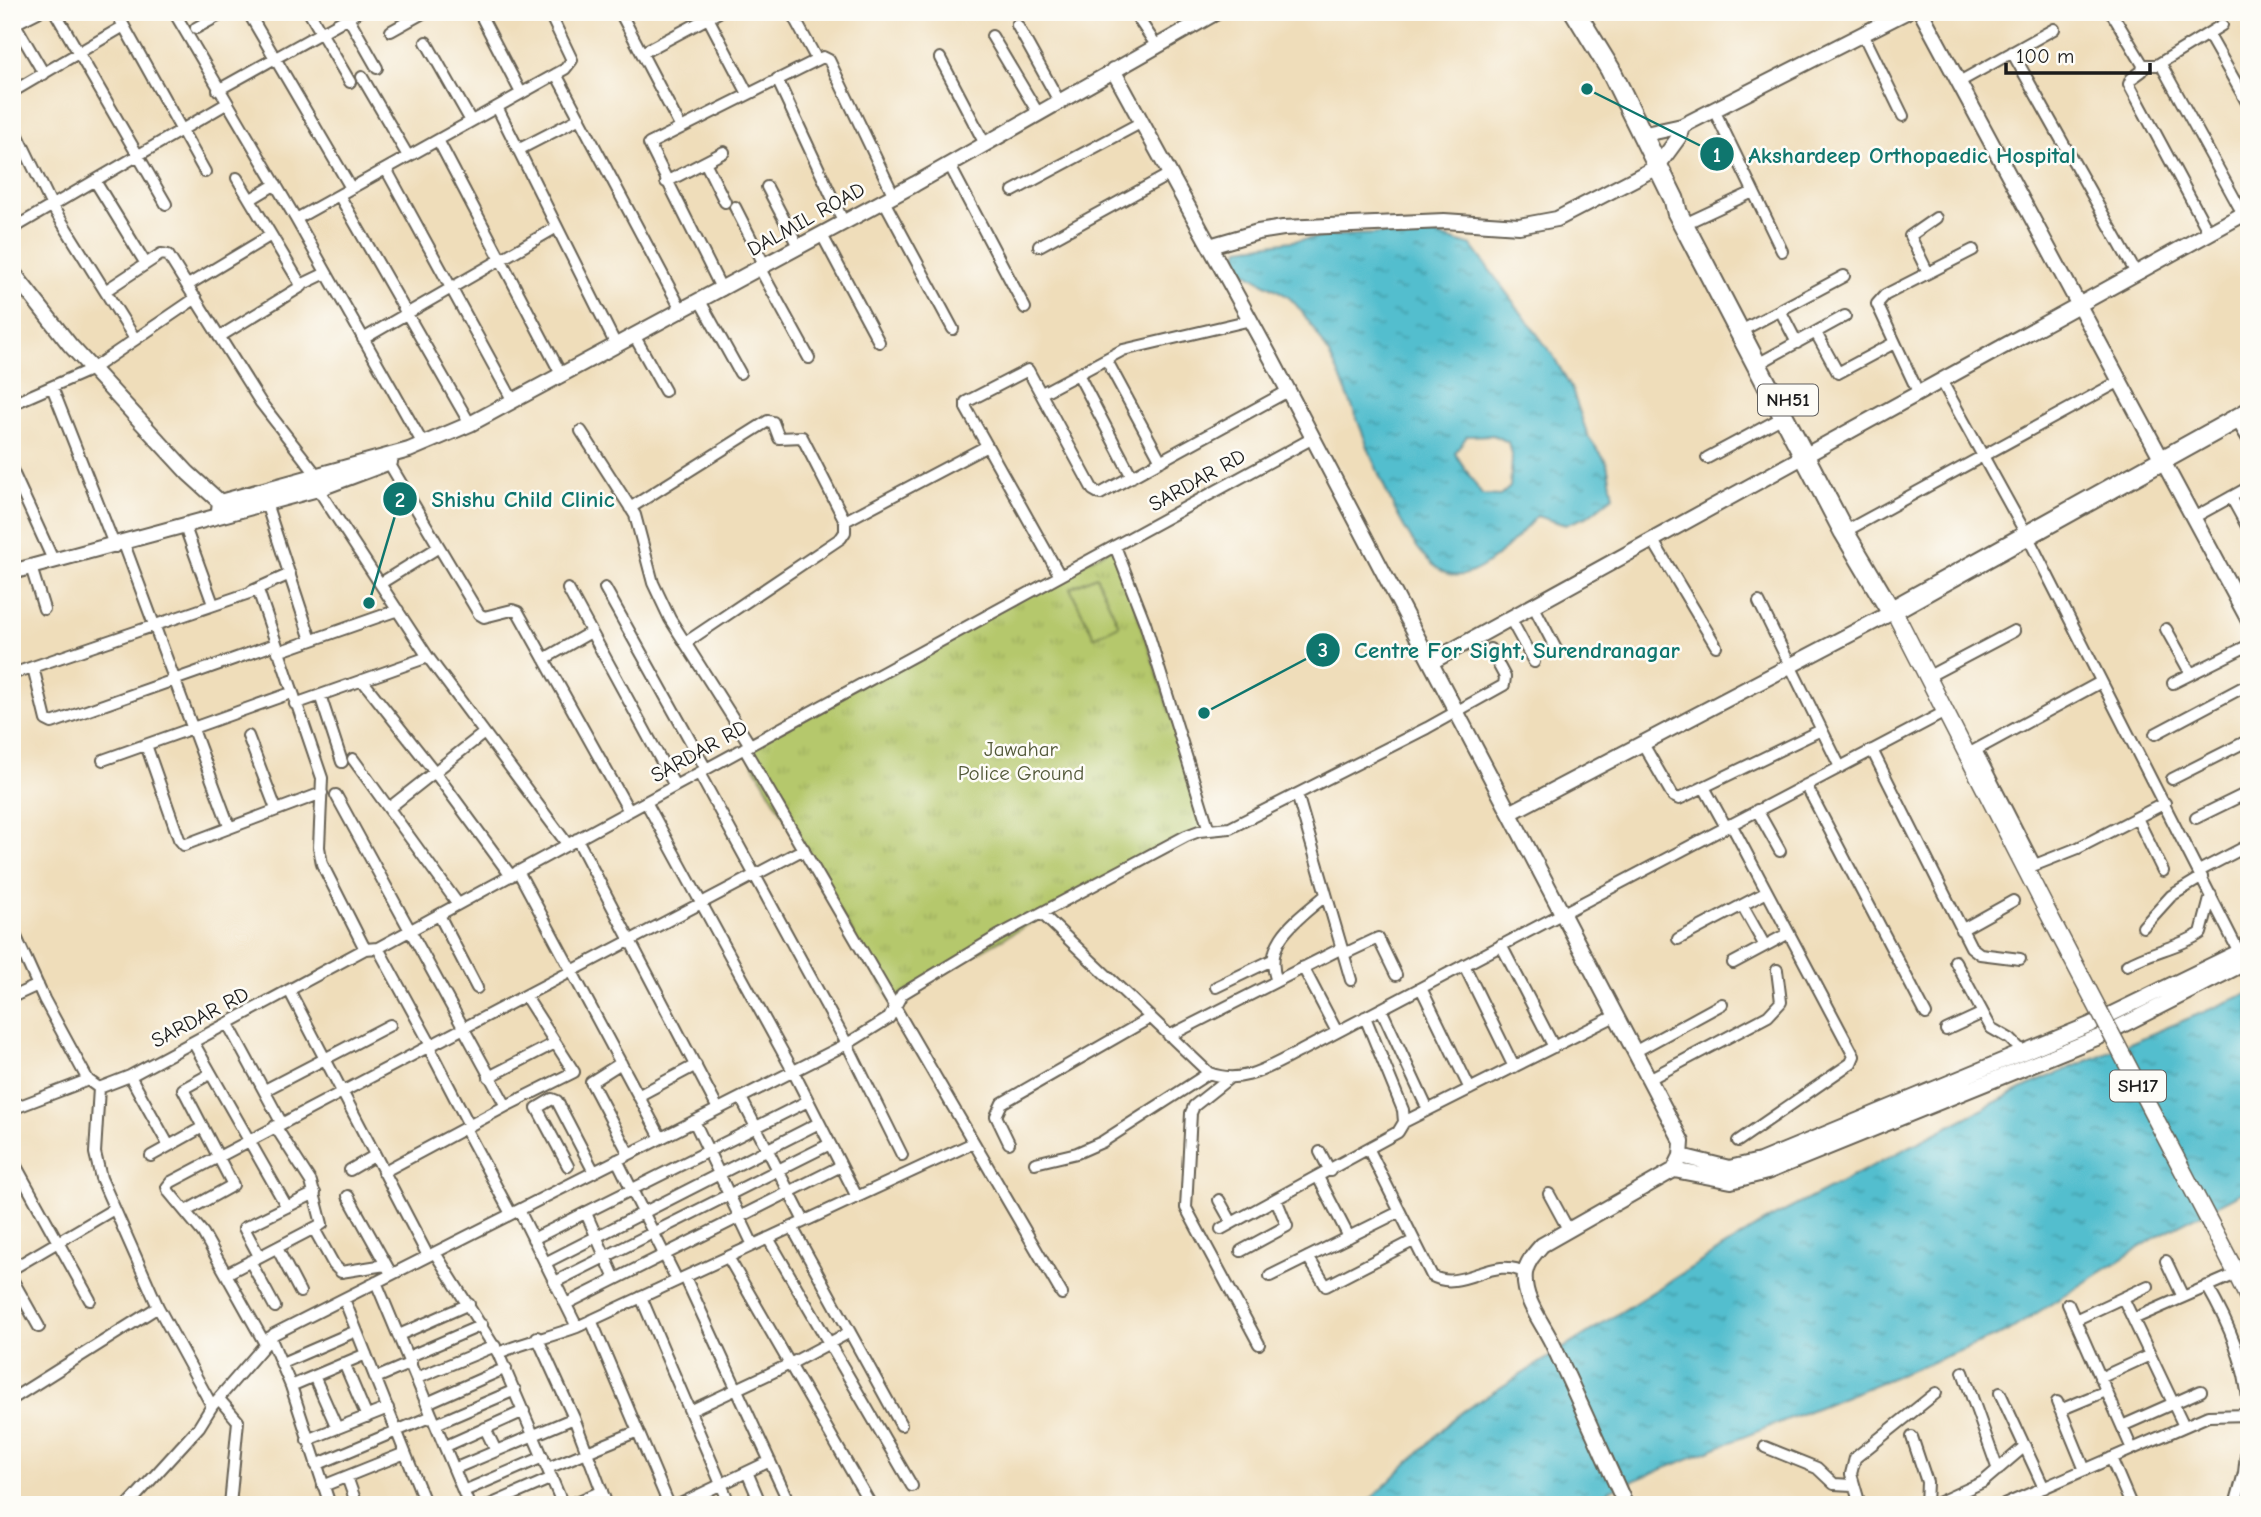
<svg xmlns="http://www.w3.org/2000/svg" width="2261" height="1517" font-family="'Comic Neue',sans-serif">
<defs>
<pattern id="park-tufts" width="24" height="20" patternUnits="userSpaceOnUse" patternTransform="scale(1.75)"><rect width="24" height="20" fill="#b5c86c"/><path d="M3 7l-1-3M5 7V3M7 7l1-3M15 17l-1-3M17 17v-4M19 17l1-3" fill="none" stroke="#9bab5d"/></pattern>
<pattern id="water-ripples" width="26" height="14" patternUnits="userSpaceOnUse" patternTransform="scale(1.75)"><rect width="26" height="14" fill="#52bece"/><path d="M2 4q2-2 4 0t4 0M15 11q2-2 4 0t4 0" fill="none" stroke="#439aa6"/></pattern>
</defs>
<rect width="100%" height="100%" fill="#fdfcf7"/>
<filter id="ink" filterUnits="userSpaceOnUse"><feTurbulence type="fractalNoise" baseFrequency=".0143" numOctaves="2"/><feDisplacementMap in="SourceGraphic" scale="14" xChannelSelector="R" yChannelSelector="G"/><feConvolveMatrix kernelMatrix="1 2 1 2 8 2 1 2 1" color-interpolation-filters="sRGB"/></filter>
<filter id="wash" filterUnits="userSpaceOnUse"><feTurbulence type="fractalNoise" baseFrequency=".00686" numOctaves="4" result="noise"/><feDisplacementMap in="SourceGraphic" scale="28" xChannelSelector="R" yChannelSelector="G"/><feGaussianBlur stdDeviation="1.57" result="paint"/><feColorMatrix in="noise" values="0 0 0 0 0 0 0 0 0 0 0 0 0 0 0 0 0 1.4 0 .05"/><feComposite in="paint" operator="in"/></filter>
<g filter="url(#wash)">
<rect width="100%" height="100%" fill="#efddba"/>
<path fill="url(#park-tufts)" stroke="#687244" stroke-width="2" d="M1115 546 1209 830 1198 831 902 994 895 1006 744 748Z"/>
<path fill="#b5c86c" stroke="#687244" stroke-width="2" d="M1096 576 1119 625 1094 637 1070 588Z"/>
<path fill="url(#water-ripples)" stroke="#376d75" stroke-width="2" fill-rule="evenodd" d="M1427 232 1472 246 1554 357 1572 390 1588 436 1607 463 1613 496 1588 516 1565 525 1537 516C1517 536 1478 585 1448 574 1396 555 1359 410 1333 362 1325 346 1301 306 1287 296 1268 284 1250 278 1234 262L1240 248 1329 236ZM1493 435 1508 442 1512 459 1510 487 1500 496 1482 495 1455 453 1467 436Z
M2249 993V1189L2161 1234 2007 1332 1610 1490 1594 1505H1365L1457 1415 1764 1222 2025 1087Z"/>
</g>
<g filter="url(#ink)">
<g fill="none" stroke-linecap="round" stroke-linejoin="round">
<g stroke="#666053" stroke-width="14">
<path id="street" d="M55 12 166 204
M116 12 205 172
M174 12 296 219 423 444
M248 12 351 188
M309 12 350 82
M479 12 521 93
M620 12 681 128
M705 12 748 94
M791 12 817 60
M1134 12 1156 45
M2111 12 2143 65 2142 71 2131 79 2129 84 2209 233
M348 17 377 68
M15 24 44 74
M12 25 38 12
M1017 25 1059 101
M196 28 225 12
M391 31 425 12
M1863 34 1903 116
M992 36 1038 113
M2211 39 2249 106
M426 42 471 121
M2012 52 2136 273
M642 53 719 12
M940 58 985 144
M2143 65H2157L2222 25
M2163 68 2243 214
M556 74 682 311
M362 77 408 156
M777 79 844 223
M1959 82 2054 29
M218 90 358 12
M12 92 124 26
M497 107 617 347
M1714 110 1782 251
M12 123 52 206 135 339
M438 140 562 376
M518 150 580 118
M705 162 725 202
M949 164 1025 308
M386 169 513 401
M237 178 301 285 326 273
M95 181 146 264
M666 182 724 152
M767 187 799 248
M1013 191 1142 122
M339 195 470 424
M251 199 276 184
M884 201 953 329
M735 207 765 266
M296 219 565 69 572 60 549 12
M1693 220 1753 192
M12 229 226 104
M822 235 879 342
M1039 246 1170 174
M760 269 809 358
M1928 273 1910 236 1936 218
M188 285 271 235
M722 290 649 144 823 57 829 60 894 196
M105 291 161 254 168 255 261 403 316 474
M12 294 23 289
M700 301 740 373
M1780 310 1797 343
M1739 332 1844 276
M1816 333 1838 373 1894 343
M219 337 302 286
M635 337 665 391
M363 339 557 227
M1106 359 1161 461
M1765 360 1845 316
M1078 374 1132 477
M1941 380 2031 543 2239 952
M52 387 115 547
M1918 392 1877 304 1885 295 1973 250
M1042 393 1123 350 1251 320
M12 404 92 369 196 298
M2241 428 2249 441
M581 431 635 515 653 583 670 619 750 745
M1707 458 1785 416
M389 463 479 614 484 617 512 610 518 612 629 811
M12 470 54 562
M318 489 428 657 568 845
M2231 497 2249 530
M266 503 311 640
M630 508 768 421 773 422 779 438 802 437 845 521 987 446
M2193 518 2249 487
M185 527 213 604
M1844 532 2120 381
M1652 539 1716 646
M124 544 229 826
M1115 546 1145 623 1209 830
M31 567 44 609
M1060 576 966 408V402L1028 370 1093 490 1100 494 1288 391
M381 583 439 547
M605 588 706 769
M568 589 675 786
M252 591 290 574
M1759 602 1840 767
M1533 605 1557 651
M1510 618 1534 662
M2166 629 2191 674
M685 643 841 538 845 532V521
M278 652 398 610
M544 659 591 632
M33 667 46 720 52 723 276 644
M12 674 258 590 322 778 319 847 322 864 365 949
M1927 677 2014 631
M362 680 434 771 511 876
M2173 683 2249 645
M320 695 342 762
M295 704 428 657
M2155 734 2249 684
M248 736 276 809
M1643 744 1673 796 1679 799 1821 730
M146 745 179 839 184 845 322 793
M744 748 1062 1294
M1872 750 1971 947 1980 954 2020 959
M1976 750 2035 865 2078 848 2165 803
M1970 753 2101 682
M353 759 458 904
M103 760 291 693
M699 773 847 1044 902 1155
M2172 779 2249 740
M1806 785 1926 1014
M1705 789 1726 827
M1297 794 1351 980
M336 795 506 1106 465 1128 511 1214
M646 802 793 1071 857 1197
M389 808 484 733
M1757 810 1780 851
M2137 818 2163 871
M2196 818 2249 792
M1731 824 1854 1056 1851 1063 1738 1141
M577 839 718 1109
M518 871 661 1138
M2199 871 2249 845
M1742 905 1765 946
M1041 913 1209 1073C1243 1086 1270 1066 1301 1051L1945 712
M439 915 477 988
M2143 927 2171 896 2202 877
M12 928 44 999 88 1080 99 1088
M1961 930 2013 901
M1678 939 1767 892
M1501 945 1554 1047
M378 948 432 1047
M1344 954 1378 938 1396 975
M1955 961 1991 1028 2010 1039 2023 1052
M1733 963 1789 933
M1464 965 1514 1067
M2127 965C2150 951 2179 948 2201 933L2211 895
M1303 967 1337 1032
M1277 981C1261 941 1300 918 1326 895
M1216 987 1272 960
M1421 988 1470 1089
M289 990 428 1256
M12 997 38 985
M1381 1009 1428 1110
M228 1024 281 1122
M1946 1030 1983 1013
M1169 1036 1342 948
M193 1042 287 1207
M429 1048 469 1125
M1636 1051 1722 1004
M621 1063 591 1082 629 1154
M130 1076 169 1146
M489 1077 555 1043
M1651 1078 1768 1016 1781 1002 1777 970
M1228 1079 1194 1106 1191 1113 1186 1208 1259 1344
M99 1088 130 1076 365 949 378 948 1313 438
M99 1088 95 1153 101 1178 158 1307 212 1406
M265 1090 390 1025
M638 1096 696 1065
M741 1098 804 1221
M506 1106 574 1072 526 997
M12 1109 88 1080
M694 1121 753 1245
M1404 1122 1617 1015
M1009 1143 996 1116 1002 1103 1150 1018
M1369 1150 1432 1276C1462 1293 1494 1254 1525 1273
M1320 1152 1330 1171
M151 1156 203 1127
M12 1159 90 1300
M617 1160 677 1280
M1035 1163 1077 1153 1102 1142 1209 1073
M568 1166 537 1108 552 1099 557 1101 594 1172
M350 1170 374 1156
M383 1172 465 1128
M1318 1177 1349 1237
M1549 1194 1568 1229
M348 1196 389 1270
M1219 1200 1232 1223
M519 1210 577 1327
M186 1211 233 1185 183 1089 210 1074
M586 1213 615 1279
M792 1227 901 1425
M314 1229 334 1265 341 1272 385 1265
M1221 1229 1398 1132 1404 1122 1403 1110 1365 1017
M768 1238 912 1486
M533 1239 808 1101
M277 1248 300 1292
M1241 1251 1287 1226 1276 1199
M435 1253 498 1353 563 1505
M259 1256 244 1228 315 1193
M728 1257 871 1505
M1308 1257 1326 1286 1413 1241
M250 1261 275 1307
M2166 1261 2183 1297
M545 1263 819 1123
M12 1269 114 1209
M226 1274 322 1224 311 1182 275 1126
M1270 1276 1399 1212
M685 1277 790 1505
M12 1279 39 1327
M376 1282 469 1505
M555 1282 830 1144
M2207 1286C2230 1326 2245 1362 2249 1408
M641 1297 730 1505
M2123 1298 2184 1426
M344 1299 426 1505
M566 1304 841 1166
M2068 1304 2132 1449
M2133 1319 2236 1274
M591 1320 669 1505
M2075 1320 2148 1286
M399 1335 469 1304
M270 1337 291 1386 330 1505
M537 1337 574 1418 607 1505
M264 1342 203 1233 169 1192 167 1187 171 1182 804 849
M498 1353C525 1342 550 1337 577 1327L973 1143
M408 1357 482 1325
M282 1363 356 1331
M344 1363 367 1417
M1963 1372 1998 1470
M314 1376 337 1428
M376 1378 411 1363
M417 1378 495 1346
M2100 1378 2150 1355
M291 1386 366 1354
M2000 1393 2044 1488
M12 1399 158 1307
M219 1399 238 1421 230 1505
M2057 1402 2085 1470
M427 1403 506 1368
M2060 1410 2106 1391
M690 1411 790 1364 850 1332
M436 1424 515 1390
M2122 1426 2201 1391
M485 1428 496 1451
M1912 1437 1927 1482 1926 1505
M307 1440 388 1408
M446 1446 524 1411
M1765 1447 1817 1468 1834 1484 1852 1485
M2111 1458 2131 1505
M316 1465 432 1416
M456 1468 574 1418
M548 1468 638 1431
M747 1472 761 1505
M347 1477 357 1505
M323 1486 405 1453
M464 1491 543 1457
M1816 1503 1817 1505
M128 1505 199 1427 212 1406 274 1334 847 1044 889 1018 902 994 998 936 1186 836 1199 831 1230 828 1427 728 1504 685 1505 677 1490 649
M490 1505 552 1478
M570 1505 602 1491
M678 1505 770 1461
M1860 1505 1851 1474 1855 1458 1936 1393
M1933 1505 1983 1482 2025 1446
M2004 1505 2208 1416 2249 1415
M2235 1505 2244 1473 2249 1426"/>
</g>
<g stroke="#666053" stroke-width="18">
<path id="secondary" d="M1921 12 2249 621
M1113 70 1271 358 1682 1142 1681 1156 1674 1170 1542 1245C1535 1253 1527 1261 1525 1273 1522 1300 1544 1324 1554 1347 1578 1398 1600 1448 1623 1499L1622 1505
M1641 135 1682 126 1906 12
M1210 246 1258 232 1283 228 1444 221 1519 226 1557 219 1657 167 1679 137 1682 126
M12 271 70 345 188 473 220 502 219 510
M220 502 409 450 470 424 915 184 1217 12
M12 572 318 489 390 462
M1431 662 2249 211
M1510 813 1887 615
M1681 1156 1729 1168 1760 1161 2089 1025 2249 947
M1674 1170 1731 1181 1767 1172 2099 1037 2249 961"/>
</g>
<g stroke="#666053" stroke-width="19">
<path id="primary" d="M1898 619 2046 909
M2231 1263 2249 1300"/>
</g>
<g stroke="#666053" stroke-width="23">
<path id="highway" d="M1575 12 1610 69 1674 199 1677 212 1844 532 1889 608
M1898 607 2249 412"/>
</g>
<use href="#street" stroke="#fff" stroke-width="10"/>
<use href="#secondary" stroke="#fff" stroke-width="14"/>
<use href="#primary" stroke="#fff" stroke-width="16"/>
<use href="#highway" stroke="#fff" stroke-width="19"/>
<g stroke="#666053" stroke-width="19" stroke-linecap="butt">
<path id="primary-bridge" d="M2046 909 2231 1263"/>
</g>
<use href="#primary-bridge" stroke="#fff" stroke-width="16"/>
</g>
</g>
<g text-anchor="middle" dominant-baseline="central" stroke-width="5" stroke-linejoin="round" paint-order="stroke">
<g fill="#fdfcf7" stroke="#605f5e" stroke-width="2">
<rect x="1758" y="384.5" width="60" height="31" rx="5"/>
<rect x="2110" y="1070.5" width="56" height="31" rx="5"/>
</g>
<g font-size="19" font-weight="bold" fill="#1c1c1c">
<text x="1788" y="400">NH51</text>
<text x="2138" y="1086">SH17</text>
</g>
<g font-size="21" fill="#1c1c1c" stroke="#fdfcf7">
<text transform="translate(806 219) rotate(-29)">DALMIL ROAD</text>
<text transform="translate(1197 480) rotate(-29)">SARDAR RD</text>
<text transform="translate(699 751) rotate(-29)">SARDAR RD</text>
<text transform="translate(200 1017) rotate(-28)">SARDAR RD</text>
</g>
<g font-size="21" fill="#525838" stroke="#fdfcf7">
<text x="1021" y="749">Jawahar<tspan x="1021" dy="24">Police Ground</tspan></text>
</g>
</g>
<path fill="none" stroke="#0f766e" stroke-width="2.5" d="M1587 89L1717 154M369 603L400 499M1204 713L1323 650"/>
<g fill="#0f766e" stroke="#fdfcf7" stroke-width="2.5">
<circle cx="1587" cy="89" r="7"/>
<circle cx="369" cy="603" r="7"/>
<circle cx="1204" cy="713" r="7"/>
<circle cx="1717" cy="154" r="18"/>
<circle cx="400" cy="499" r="18"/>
<circle cx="1323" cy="650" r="18"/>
</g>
<g font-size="21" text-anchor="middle" font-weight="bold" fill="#fff">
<text x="1717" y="162">1</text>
<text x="400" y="507">2</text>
<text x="1323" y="657">3</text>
</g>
<g font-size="23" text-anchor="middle" font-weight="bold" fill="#0f766e" stroke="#fdfcf7" stroke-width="5" stroke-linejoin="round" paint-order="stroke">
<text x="1912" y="163">Akshardeep Orthopaedic Hospital</text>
<text x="523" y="507">Shishu Child Clinic</text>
<text x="1517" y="658">Centre For Sight, Surendranagar</text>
</g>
<rect width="2261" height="1517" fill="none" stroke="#fdfcf7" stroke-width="42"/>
<path d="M2006 63v10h144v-10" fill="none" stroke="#1c1c1c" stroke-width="3.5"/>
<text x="2016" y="63" font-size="21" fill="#1c1c1c" stroke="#fdfcf7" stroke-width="5" paint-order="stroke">100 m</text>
</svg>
